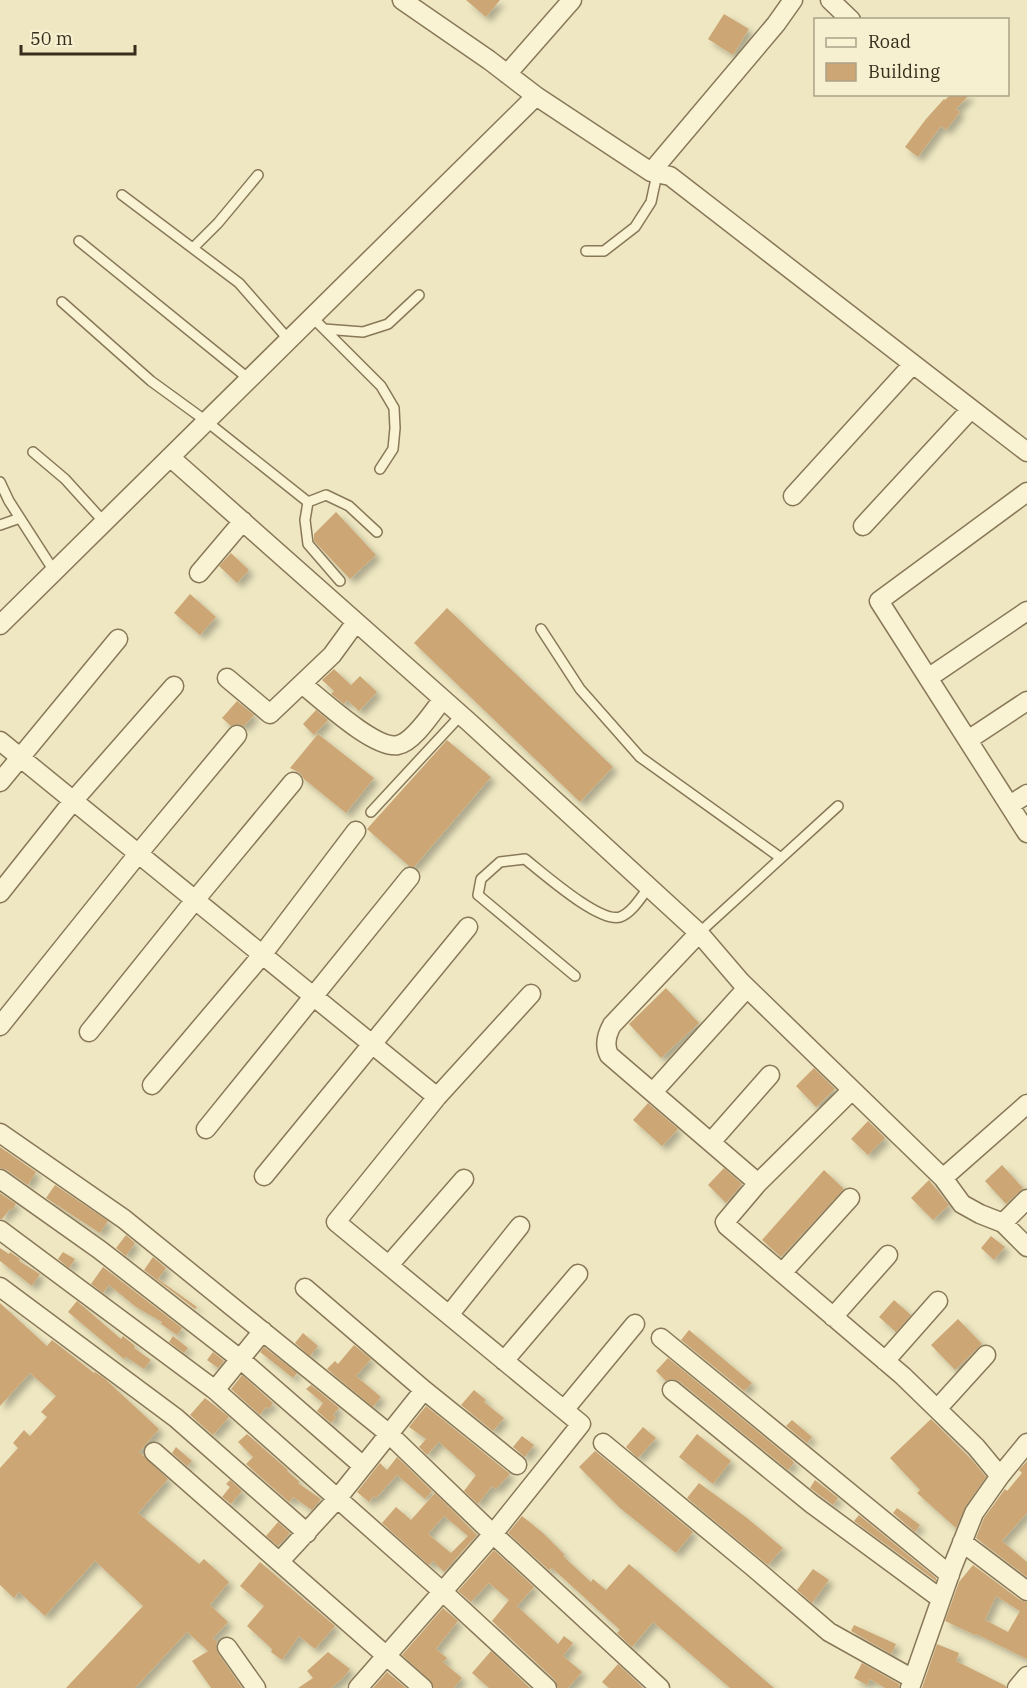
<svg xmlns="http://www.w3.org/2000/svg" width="1027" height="1688" font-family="'IBM Plex Serif',serif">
<defs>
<filter id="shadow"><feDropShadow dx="5" dy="5" stdDeviation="3" flood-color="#0004"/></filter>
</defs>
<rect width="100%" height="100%" fill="#eee7c1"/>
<path fill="#cda676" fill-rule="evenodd" filter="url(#shadow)" d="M466 0H500L486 17Z
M724 14 749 29 733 55 708 39Z
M951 94H970L956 109 960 112 946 130 941 126 918 157 905 147 926 119 944 99 945 100Z
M336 512 376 555 350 579 314 541V534Z
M231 553 249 570 237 583 219 566Z
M190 594 216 617 200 635 174 613Z
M447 608 613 767 580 802 414 643Z
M334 669 351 685 360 676 377 692 359 711 347 700 344 704 331 694 334 691 322 680Z
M237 701 254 715 244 726 238 724 231 726 222 718Z
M316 710 328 720 314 735 303 724Z
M318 734 374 778 346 813 304 779 300 773 290 768Z
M447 740 491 777 414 867 409 866 367 829Z
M666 988 699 1023 661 1058 629 1024Z
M814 1068 835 1089 816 1107 796 1086Z
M648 1103 678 1129 662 1146 633 1120Z
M868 1121 885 1138 868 1155 851 1139Z
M0 1147 36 1172 28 1185 7 1170 0 1168Z
M1002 1165 1023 1188 1006 1204 985 1181Z
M724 1168 742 1184 726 1203 708 1185Z
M824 1170 844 1189 781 1257 762 1240Z
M929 1180 949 1205 933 1220 911 1198Z
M55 1185 108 1221 100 1233 46 1198Z
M0 1193 16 1204 12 1210 10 1209 2 1219H0Z
M126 1235 135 1243 126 1256 116 1248Z
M991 1236 1005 1247 994 1260 981 1248Z
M0 1248 9 1254 10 1252 20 1259 19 1261 40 1274 32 1286 0 1261Z
M63 1252 75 1259 69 1268 58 1259Z
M153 1257 166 1268 158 1279 197 1307 195 1309 144 1270Z
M103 1267 182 1328 177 1335 161 1324 162 1322 136 1307 109 1285 103 1293 91 1284Z
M894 1300 911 1315 896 1332 879 1317Z
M77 1301 121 1339 123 1336 135 1346 134 1348 151 1360 144 1369 126 1357 124 1359 68 1312Z
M0 1303 47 1346 52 1340 94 1373 95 1372 104 1378 159 1429 139 1452 168 1479 138 1513 199 1564 204 1559 229 1582 210 1605 228 1622 213 1638 217 1642 216 1647 218 1653 242 1688H211L192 1661 208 1651 187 1632 135 1688H66L143 1606 95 1561 45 1616 19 1592 14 1598 0 1585V1468L18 1448 13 1443 24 1430 30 1436 47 1417 41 1412 56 1396 30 1373 0 1406Z
M958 1319 982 1344 955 1370 931 1345Z
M689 1330 752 1383 744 1391 681 1340Z
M303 1333 318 1346 310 1356 295 1343Z
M173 1336 188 1348 184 1353 169 1342Z
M354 1345 371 1359 356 1376 381 1397 373 1407 327 1369 335 1361 338 1364Z
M264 1347 297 1373 293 1378 260 1352Z
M213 1352 224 1361 218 1368 207 1360Z
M668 1358 792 1460 794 1463 788 1470 679 1381 673 1379 666 1381 656 1371Z
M242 1375 273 1403 269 1409 266 1407 260 1415 231 1389Z
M311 1385 339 1408 333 1415 336 1417 331 1423 317 1411 323 1403 306 1389Z
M474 1390 486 1400 484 1402 504 1418 493 1431 461 1405Z
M205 1398 229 1417 213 1435 190 1415Z
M426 1406 510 1474 496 1489 492 1486 478 1504 464 1491 476 1475 439 1442 427 1455 419 1447 426 1439 409 1427Z
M931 1419 972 1460 986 1477 965 1507 956 1528 917 1493 920 1490 890 1458Z
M792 1420 812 1437 807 1443 786 1426Z
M643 1427 656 1438 638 1458 626 1447Z
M247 1434 288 1470 287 1471 300 1482 298 1483 321 1499 312 1510 293 1497 289 1502 246 1464 253 1457 238 1442Z
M697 1434 731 1461 713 1484 679 1457Z
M522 1436 534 1445 525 1457 513 1447Z
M176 1447 192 1461 187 1466 172 1453Z
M595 1451 693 1532 676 1553 620 1508 579 1467Z
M397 1457 432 1491 425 1499 397 1475 376 1498 374 1496 369 1502 357 1492 380 1463 387 1470Z
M1027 1461V1513L1002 1541 1027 1562V1577L976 1538 984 1518 1005 1489 1007 1491 1022 1473 1019 1470Z
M230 1480 242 1491 231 1504 222 1497 230 1487 226 1484Z
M815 1480 838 1498 833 1505 810 1488Z
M699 1483 747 1518 783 1548 768 1565 687 1498Z
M435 1493 477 1535 444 1572 433 1561 429 1565 382 1523 396 1507 411 1520ZM444 1516 468 1536 451 1553 428 1534Z
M897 1508 920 1525 915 1532 893 1513Z
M859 1515 936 1578V1581L854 1521Z
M522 1516 543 1533 565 1555 563 1556 591 1582 593 1579 606 1590 629 1564 774 1688H730L653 1622 632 1647 617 1633 620 1630 552 1568 549 1570 508 1533Z
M278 1522 290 1533 278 1546 266 1536Z
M494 1550 534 1587 517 1606 558 1644 564 1636 573 1643 563 1656 582 1672 568 1688H558L555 1680 492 1621 509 1600 489 1583 471 1602 458 1591Z
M260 1562 335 1626 315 1649 299 1636 282 1660 271 1652 272 1649 247 1626 264 1606 240 1586Z
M973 1565 1020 1600 1027 1602V1659L976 1634 975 1635 945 1621 959 1582ZM996 1596 1020 1611 1008 1632 985 1620Z
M813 1569 829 1580 812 1603 797 1590Z
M443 1608 458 1621 436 1649 447 1658 443 1662 462 1678 454 1688H434L430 1680 402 1655Z
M854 1625 896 1644 891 1654 851 1631Z
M937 1644 959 1653 956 1661 1006 1686V1688H922Z
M491 1651 530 1688H489L472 1673Z
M328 1652 350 1669 343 1678 331 1688H298L313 1678 307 1671Z
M862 1663 899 1684V1688H885L870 1679 867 1685 854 1678Z
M618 1664 643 1688H609L602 1682Z
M387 1672 406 1688H373Z"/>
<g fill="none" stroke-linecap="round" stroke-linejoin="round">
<g stroke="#887858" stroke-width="12">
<path id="service" d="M122 195 239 283 289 340
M79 241 249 379
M193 248 218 223 258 175
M586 251H604L635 227 651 202 657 174
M62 302 151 381 206 421 308 502
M312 317 381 386 394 408 395 428 393 449 380 469
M324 329 363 332 388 324 419 295
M33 452 65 479 104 522
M0 482 9 501 54 571
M0 525 20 518
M340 581 308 544 305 520 308 502 326 495 349 506 377 532
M541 629 580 689 640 757 781 858
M371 812 461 715
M699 933 838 806
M575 976 478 895 481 879 500 862 525 859C543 873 599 923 620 917 632 913 641 897 649 887"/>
</g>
<g stroke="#887858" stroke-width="21">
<path id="minor" d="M402 0 489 60 536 96
M830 0 851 20
M507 74 572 0
M651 172 776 24 793 0
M170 457 470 723 699 933 612 1025C607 1034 604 1045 609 1055L758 1183 725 1222 727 1226 903 1376 976 1447 1000 1476 974 1513 952 1568 910 1688
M1027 492 879 601 1027 833
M793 496 913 364
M863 526 971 409
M199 573 243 521
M0 625 536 96 651 172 670 176 1027 452
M227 678 270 714 332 655 356 622
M928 678 1027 611
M302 684C321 699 375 750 398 745 414 742 433 711 443 699
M968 740 1027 701
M0 741 437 1097
M0 782 118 639
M1010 805 1027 794
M0 893 73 801 174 686
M699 933 741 982 943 1178 962 1204 980 1214 1003 1223 1027 1247
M0 1026 138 854 237 735
M89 1032 195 900 293 782
M152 1085 262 955 356 831
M653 1092 747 988
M206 1129 410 877
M0 1133 124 1219 388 1433 493 1534 660 1688
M711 1142 770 1075
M264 1176 468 927
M943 1178 1027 1104
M0 1179 100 1250 240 1359 363 1466
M758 1183 852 1090
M1003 1223 1027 1199
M0 1230 215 1390 443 1592 547 1688
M389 1265 464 1179
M782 1273 850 1198
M0 1287 176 1418 307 1533
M305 1288 424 1390 517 1465
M449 1315 520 1226
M833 1317 888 1255
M661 1338 950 1575
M504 1361 578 1274
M885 1361 938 1301
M215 1390 263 1331
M672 1390 812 1504 941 1599
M937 1409 986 1355
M564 1410 635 1324
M603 1443 753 1567 829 1632 913 1679
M154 1452 423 1688
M1000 1476 1027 1443
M962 1542 1027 1591
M280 1561 337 1499 424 1390
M227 1647 256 1688
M358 1688 493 1534 581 1424 336 1222 437 1097 531 994
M1017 1688 1027 1676"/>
</g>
<use href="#service" stroke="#f9f3d4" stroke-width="9"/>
<use href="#minor" stroke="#f9f3d4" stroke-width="18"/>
</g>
<rect x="814" y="18" width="195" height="78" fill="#f6f0d0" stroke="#aaa288" stroke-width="1.5"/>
<rect x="826" y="38" width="30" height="9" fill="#f9f3d4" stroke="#aaa288" stroke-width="1.5"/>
<text x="868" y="48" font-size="18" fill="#372d1d">Road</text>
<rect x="826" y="63" width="30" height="18" fill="#cda676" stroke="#aaa288" stroke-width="1.5"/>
<text x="868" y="78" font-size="18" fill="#372d1d">Building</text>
<path d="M21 45v9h114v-9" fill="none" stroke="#372d1d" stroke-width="3"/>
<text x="30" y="45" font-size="18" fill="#372d1d" stroke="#f6f0d0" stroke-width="4.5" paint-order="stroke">50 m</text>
</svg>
